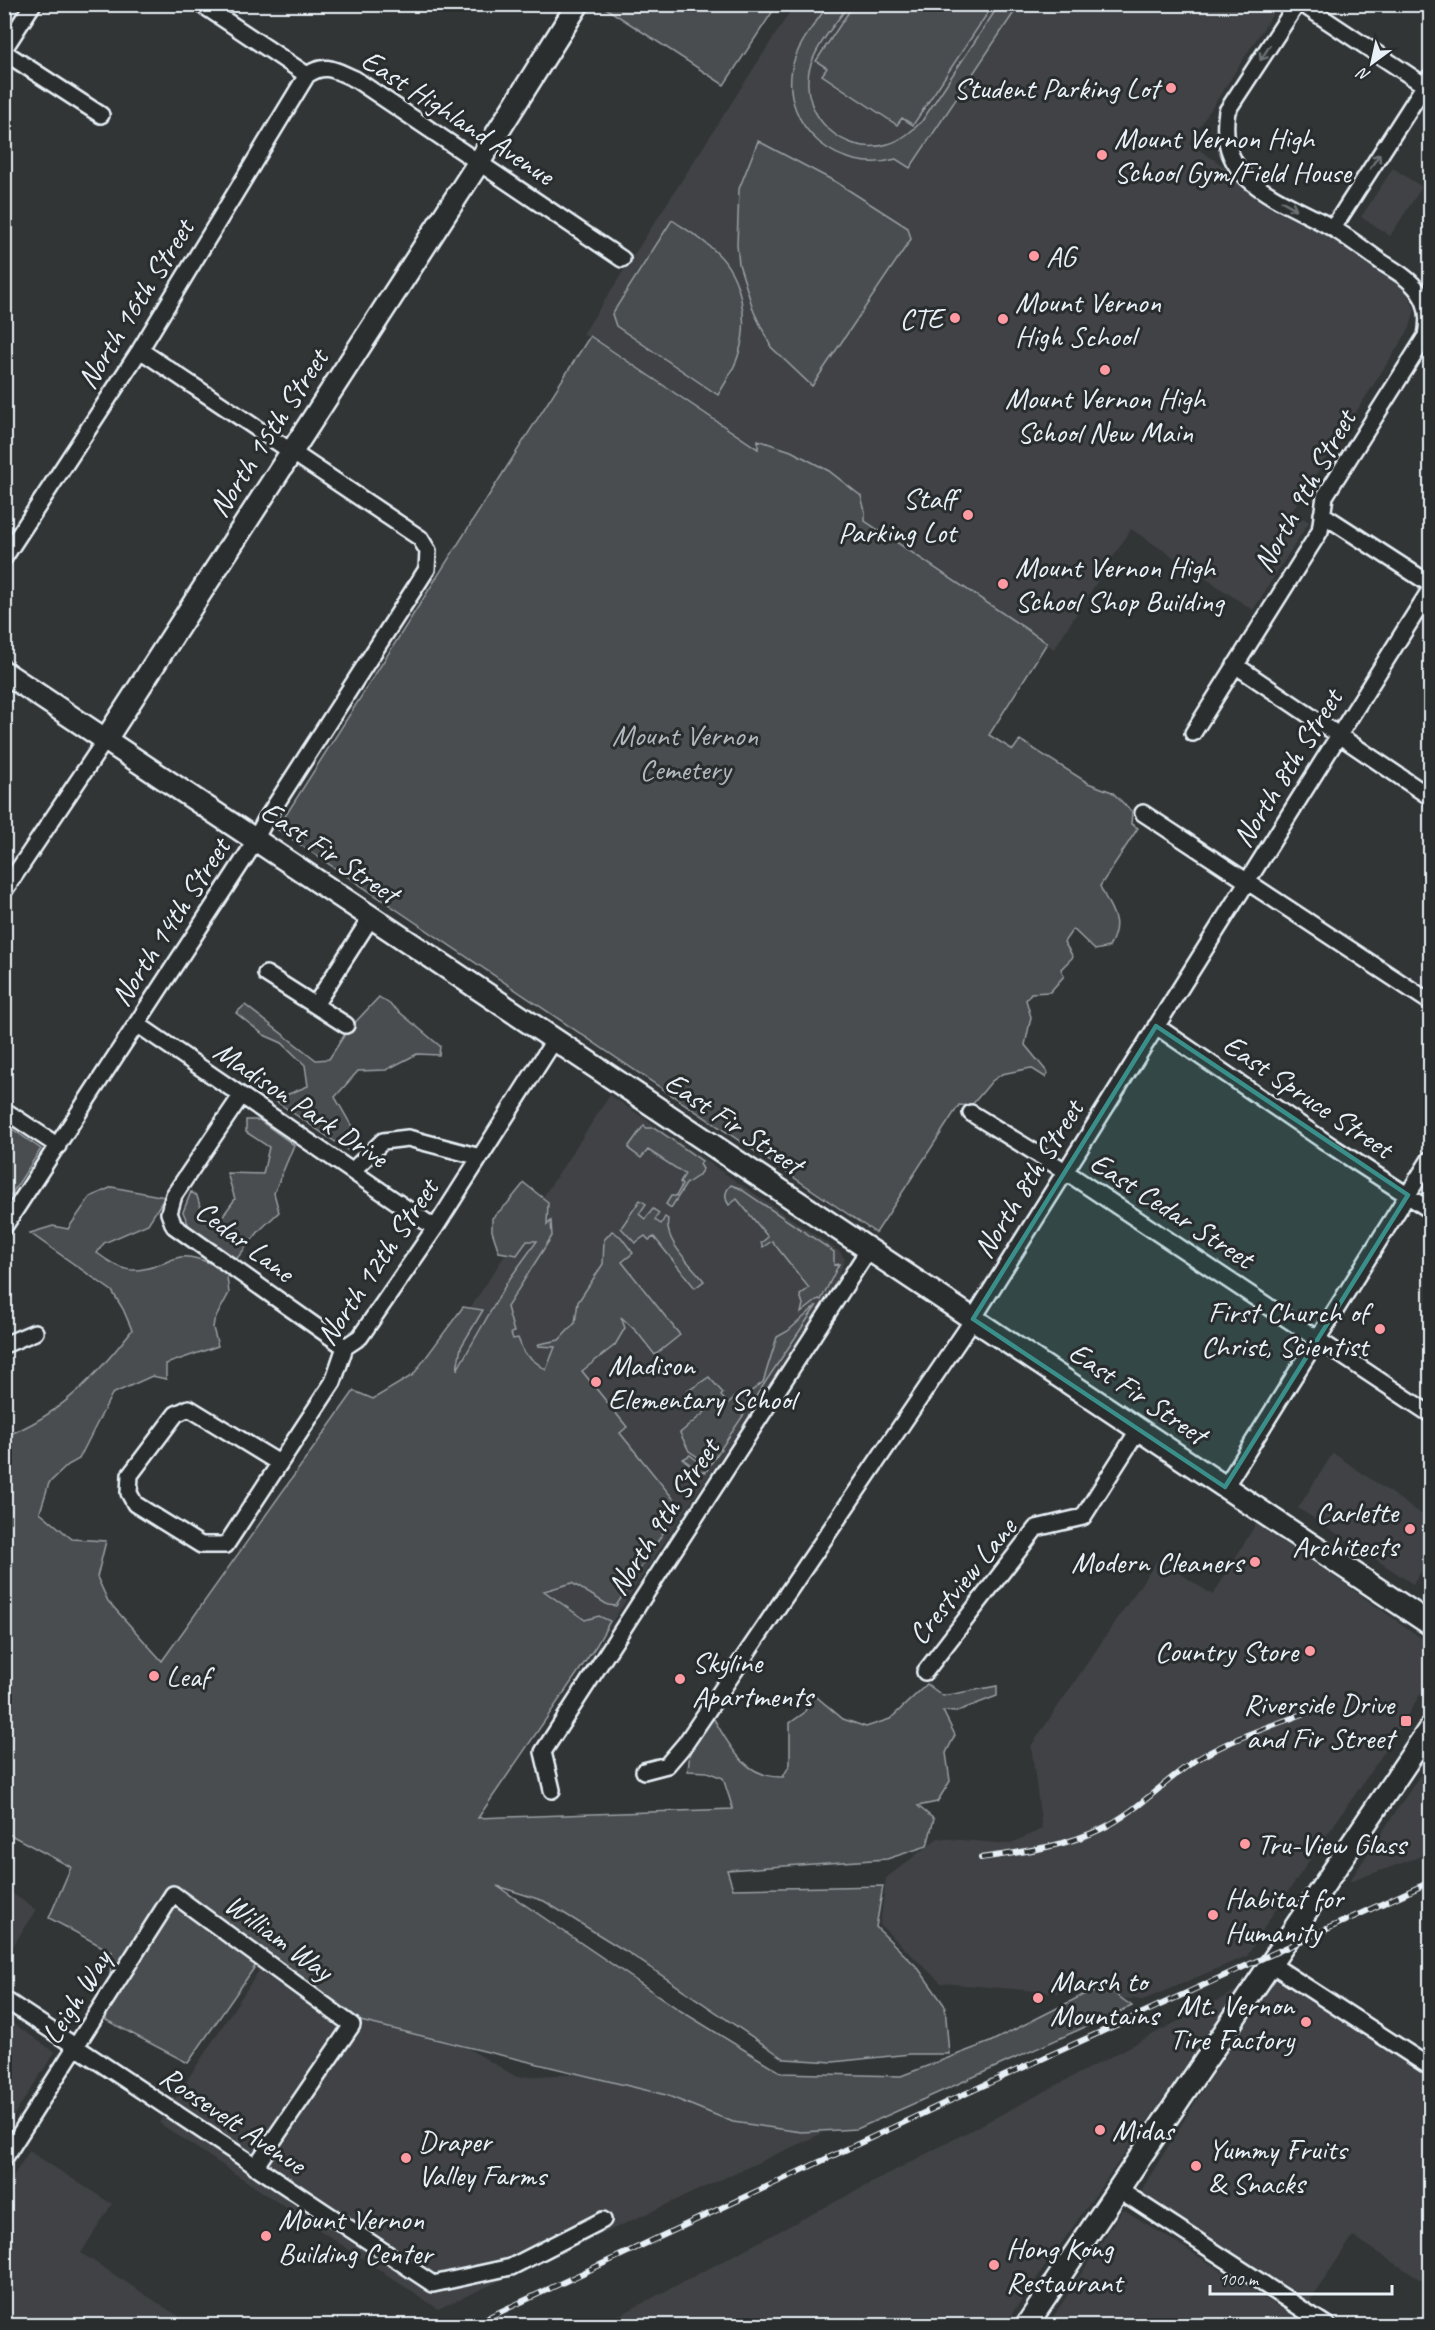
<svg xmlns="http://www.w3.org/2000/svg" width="1435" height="2330" font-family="Caveat,sans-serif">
<rect width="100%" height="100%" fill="#323536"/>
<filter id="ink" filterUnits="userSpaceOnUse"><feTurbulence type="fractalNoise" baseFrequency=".0167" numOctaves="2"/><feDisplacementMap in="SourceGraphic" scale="12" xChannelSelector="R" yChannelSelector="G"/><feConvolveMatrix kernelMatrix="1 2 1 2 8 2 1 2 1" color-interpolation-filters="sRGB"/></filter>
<g filter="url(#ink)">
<path fill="#3f4244" d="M795 4 1269 5 1276 9 1189 143 1402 284 1415 309 1410 328 1292 511 1309 522 1253 610 1131 529 1054 649 583 334Z
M1393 168 1422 187 1390 236 1361 217Z
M610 1095 840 1252 845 1259 837 1282 596 1646 412 1523 434 1404 463 1319Z
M1333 1453 1430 1520V1558L1413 1584 1298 1508Z
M1257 1522 1430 1644V1679L1387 1748 1272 1915 1247 1956 1143 2000 941 1983 880 1925 886 1878 938 1838 1009 1844 1042 1829 1031 1746 1158 1559 1213 1595Z
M1430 1760V1853L1349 1882Z
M5 1888 36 1910 5 1958Z
M271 1952 423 2022 517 2077 595 2073 823 2133 438 2309 159 2123Z
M1276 1970 1374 2040 1430 2076V2286L1353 2236 1309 2302 1145 2199 1142 2189Z
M1241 1988 1004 2325H601Z
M5 2018 55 2052 5 2129Z
M29 2151 112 2204 81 2253 192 2325H5V2189Z
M1123 2209 1306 2324 1304 2326 1048 2325Z"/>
<path fill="#494d4f" stroke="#989fa4" stroke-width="1.5" d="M606 4H777V5L724 85 604 7Z
M854 4H993V5L913 125 902 118 897 125 822 75 827 68 816 61Z
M828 5H849C835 24 814 48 809 71 800 116 844 157 888 144 902 140 912 131 922 121L999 5H1019L910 168 896 159C840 175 781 128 792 68 797 44 815 24 828 5Z
M758 141 836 182 908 228 911 239 812 386 771 347 754 312 739 264 737 245 739 189Z
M672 220C687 230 704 240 717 253 742 277 749 321 739 353 735 368 726 382 718 395L616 326 612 314Z
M590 336 758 449V440L791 451 829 471 861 496 865 511V521L1047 643 989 735 1013 750 1020 740 1088 783 1112 792 1132 812 1131 824 1138 828 1100 886C1111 912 1124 919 1109 947L1095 950 1073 929 1064 942 1073 957 1061 969 1064 976 1050 992 1031 993 1026 1000 1031 1017 1025 1045 1048 1073 1045 1077 1031 1068 1002 1074 992 1081 971 1106 959 1105 876 1233 277 829Z
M379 997 391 1005 440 1046 439 1055 417 1054 386 1070 358 1071 335 1097 359 1139 350 1152 274 1100 308 1086 305 1065 282 1043 264 1035 236 1013 245 1005 316 1060 329 1059 347 1031Z
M246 1120H259L294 1145 274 1193 279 1212 260 1230 234 1262 189 1226 183 1212 191 1192 197 1196 203 1216 217 1224 235 1199 227 1173 263 1174 269 1147 246 1132Z
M5 1124 41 1149 5 1204Z
M644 1125 646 1128H655L702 1161 700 1164 703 1169 698 1176 686 1184 671 1208 666 1204 671 1196H676L682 1185 680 1182 685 1174 648 1150 641 1158 629 1149V1146Z
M524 1183 548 1202 547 1225 551 1221 552 1236 507 1307 514 1332 511 1333 513 1339 518 1338 524 1353 546 1370 555 1347 538 1346 539 1344 559 1340 575 1323 578 1302 603 1264 604 1240 612 1231 621 1237 633 1253 622 1262 680 1335 655 1355 637 1332 621 1317 625 1328 615 1345 582 1371 627 1427 620 1433 680 1507 616 1606 608 1605 572 1583 544 1591 585 1620 599 1616 610 1621 596 1646 478 1818 733 1809 723 1778 707 1772 688 1771 690 1750 712 1716C730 1746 744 1778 783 1777L790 1764V1723L804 1713 813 1694 843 1719 866 1727 890 1719 927 1684 943 1696 997 1686V1696L955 1712 943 1711 955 1735 946 1753 950 1781 937 1802 918 1806 934 1819 927 1846 887 1859 727 1870 733 1889 883 1886 876 1927 918 1968 945 2006 949 2054H910L833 2062 785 2059 627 1952 544 1901 497 1886 681 2011 782 2073 901 2076 990 2042 1087 1993 1111 1991 1132 2006 857 2129 801 2132 733 2122 666 2095 352 2019 256 1965 188 2063 106 2020 112 1952 49 1918 71 1867 5 1832V1436C58 1417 98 1374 132 1330L123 1309 112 1291 30 1233 53 1226 68 1229 90 1197 112 1187 165 1197 148 1224 104 1243 97 1253C120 1270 131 1275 158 1265 165 1263 173 1258 181 1257 195 1255 213 1265 226 1269L229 1293 214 1321 213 1328 218 1346 166 1364V1379L152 1376 112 1394 79 1459 68 1465 49 1483 40 1512 72 1539 106 1541 97 1577 108 1601 162 1661 354 1391 373 1399 413 1375 463 1307 483 1310 461 1347 457 1370 508 1281 537 1241H527L517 1255 499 1252 492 1231V1218L507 1204Z
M731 1185 739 1188 834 1252V1265L839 1264 821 1300 819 1299 801 1313 803 1304 800 1295 809 1288 772 1241 763 1247 761 1243 768 1237 737 1199 729 1205C724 1198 725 1191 731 1185Z
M640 1200 646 1204 639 1214 645 1219 653 1209 659 1213 655 1220 661 1224 665 1217 668 1219C664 1242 691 1264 704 1281L695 1288 654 1237 649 1240 645 1236 635 1243 621 1228Z
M817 1305 710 1465 689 1451 680 1433 705 1412 688 1391 709 1377 723 1393 721 1396 728 1403 741 1392 745 1396 763 1382 777 1337 788 1331Z
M690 1455 708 1469 706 1472 699 1471 683 1459Z"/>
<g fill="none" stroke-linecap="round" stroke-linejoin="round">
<g stroke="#e8f1f8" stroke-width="20">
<path id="street" d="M201 4 307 75
M1302 4 1430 89
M4 49 33 4
M4 52 101 115
M1333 228 1430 77
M1322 514 1430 584
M4 558 140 350 307 75C326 62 336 71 355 79L622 259
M1235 665 1430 797
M1193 733 1320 531 1325 496 1426 336C1429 321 1428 304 1419 292 1410 279 1396 271 1383 263 1367 252 1351 239 1334 229 1306 212 1272 201 1247 178 1228 160 1223 136 1227 111L1297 4
M1143 813 1430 1002
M4 891 106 739
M266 974 346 1025
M315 1005 372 916
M137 1024 435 1228
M1156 1026 1333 1147 1430 1210
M241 1096 174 1195 169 1213 174 1226 345 1347
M4 1110 58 1146
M971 1113 1057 1166 1430 1414
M352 1171 383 1141 408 1138 480 1157
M4 1227 248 853 265 821 427 569 428 551 420 538 140 350
M4 1345 35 1332
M279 1463 189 1408 176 1414 130 1475 129 1493 135 1504 201 1545H226L333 1382 345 1347 360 1337 435 1228 555 1039
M1225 1487 1430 1159
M925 1672 1036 1528 1083 1517 1139 1429
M644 1771 667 1765 685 1744 966 1330 1430 590
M552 1790 543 1752 869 1249
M1271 1964 1430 2067
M4 1999 433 2284 511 2267 603 2220
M4 2159 173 1894 352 2025 255 2167
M1118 2189 1328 2326"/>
</g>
<g stroke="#e8f1f8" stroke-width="26">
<path id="secondary" d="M4 672 1430 1624
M106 739 479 162 578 4
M1026 2326 1430 1728"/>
</g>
<use href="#street" stroke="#2a2d2e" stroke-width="15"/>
<use href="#secondary" stroke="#2a2d2e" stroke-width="21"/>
<g stroke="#e8f1f8" stroke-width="6">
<path id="rail" d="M981 1858C1021 1852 1064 1847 1101 1829 1135 1813 1162 1783 1193 1762 1231 1738 1277 1724 1319 1708
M470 2326 945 2103 1430 1882"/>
</g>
<use href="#rail" stroke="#2a2d2e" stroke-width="4" stroke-dasharray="11" stroke-linecap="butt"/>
</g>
<defs><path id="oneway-shaft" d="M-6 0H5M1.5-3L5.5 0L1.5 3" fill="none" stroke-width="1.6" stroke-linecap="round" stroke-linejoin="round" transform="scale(1.5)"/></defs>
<g stroke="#6c7275">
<use href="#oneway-shaft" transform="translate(1265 53) rotate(123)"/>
<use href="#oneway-shaft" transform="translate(1375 161) rotate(-57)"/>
<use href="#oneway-shaft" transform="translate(1289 205) rotate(29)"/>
</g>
</g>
<path fill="#3a8f8a" fill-opacity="0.2" stroke="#3a8f8a" stroke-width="4.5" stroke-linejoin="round" d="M1156 1026 1408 1195 1225 1487 973 1319Z"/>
<g fill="#ff9aa2" stroke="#2a2d2e" stroke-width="2">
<circle cx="1171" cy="88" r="6"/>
<circle cx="1102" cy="155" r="6"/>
<circle cx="1034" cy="256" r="6"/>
<circle cx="955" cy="318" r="6"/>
<circle cx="1003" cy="319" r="6"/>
<circle cx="1105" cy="370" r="6"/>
<circle cx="968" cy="515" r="6"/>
<circle cx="1003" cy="584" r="6"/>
<circle cx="1380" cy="1329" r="6"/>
<circle cx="596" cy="1382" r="6"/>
<circle cx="1410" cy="1529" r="6"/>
<circle cx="1255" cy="1562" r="6"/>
<circle cx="1310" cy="1651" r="6"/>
<circle cx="154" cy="1676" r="6"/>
<circle cx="680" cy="1679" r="6"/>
<rect x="1400" y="1715" width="12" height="12" rx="3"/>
<circle cx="1245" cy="1844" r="6"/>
<circle cx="1213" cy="1915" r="6"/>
<circle cx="1038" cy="1998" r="6"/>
<circle cx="1306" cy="2022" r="6"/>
<circle cx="1100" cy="2130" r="6"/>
<circle cx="406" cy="2158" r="6"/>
<circle cx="1196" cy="2166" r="6"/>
<circle cx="266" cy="2236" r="6"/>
<circle cx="994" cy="2265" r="6"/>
</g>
<g text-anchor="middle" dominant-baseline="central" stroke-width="6" stroke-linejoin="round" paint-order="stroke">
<g font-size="30" fill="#e8f1f8" stroke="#2a2d2e" text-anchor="start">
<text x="1159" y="88" text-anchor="end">Student Parking Lot</text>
<text x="1114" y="138">Mount Vernon High<tspan x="1114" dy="34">School Gym/Field House</tspan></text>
<text x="1046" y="256">AG</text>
<text x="1015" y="302">Mount Vernon<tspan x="1015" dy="34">High School</tspan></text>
<text x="943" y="318" text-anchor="end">CTE</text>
<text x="1105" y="398" text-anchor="middle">Mount Vernon High<tspan x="1105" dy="34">School New Main</tspan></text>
<text x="956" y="498" text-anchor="end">Staff<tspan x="956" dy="34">Parking Lot</tspan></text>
<text x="1015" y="567">Mount Vernon High<tspan x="1015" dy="34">School Shop Building</tspan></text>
<text x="1368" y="1312" text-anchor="end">First Church of<tspan x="1368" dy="34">Christ, Scientist</tspan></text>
<text x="608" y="1365">Madison<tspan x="608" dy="34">Elementary School</tspan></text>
<text x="1398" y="1512" text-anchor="end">Carlette<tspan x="1398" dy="34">Architects</tspan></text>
<text x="1243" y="1562" text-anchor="end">Modern Cleaners</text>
<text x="1298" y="1651" text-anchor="end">Country Store</text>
<text x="692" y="1662">Skyline<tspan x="692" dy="34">Apartments</tspan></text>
<text x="166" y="1676">Leaf</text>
<text x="1394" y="1704" text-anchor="end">Riverside Drive<tspan x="1394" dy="34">and Fir Street</tspan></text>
<text x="1257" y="1844">Tru-View Glass</text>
<text x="1225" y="1898">Habitat for<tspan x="1225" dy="34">Humanity</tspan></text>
<text x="1050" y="1981">Marsh to<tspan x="1050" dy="34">Mountains</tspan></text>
<text x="1294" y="2005" text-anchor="end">Mt. Vernon<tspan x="1294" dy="34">Tire Factory</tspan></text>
<text x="1112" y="2130">Midas</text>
<text x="418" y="2141">Draper<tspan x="418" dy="34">Valley Farms</tspan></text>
<text x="1208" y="2149">Yummy Fruits<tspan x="1208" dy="34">&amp; Snacks</tspan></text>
<text x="278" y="2219">Mount Vernon<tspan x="278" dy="34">Building Center</tspan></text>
<text x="1006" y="2248">Hong Kong<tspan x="1006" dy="34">Restaurant</tspan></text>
</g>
<g font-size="30" fill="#e8f1f8" stroke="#2a2d2e">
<text transform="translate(458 117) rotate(33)">East Highland Avenue</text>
<text transform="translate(135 304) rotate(-58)">North 16th Street</text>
<text transform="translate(268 433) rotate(-57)">North 15th Street</text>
<text transform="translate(1304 491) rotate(-61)">North 9th Street</text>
<text transform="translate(1287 768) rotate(-58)">North 8th Street</text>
<text transform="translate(330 852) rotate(34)">East Fir Street</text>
<text transform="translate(170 922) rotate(-57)">North 14th Street</text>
<text transform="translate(1308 1096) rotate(34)">East Spruce Street</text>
<text transform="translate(301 1104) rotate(34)">Madison Park Drive</text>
<text transform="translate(734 1123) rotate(34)">East Fir Street</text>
<text transform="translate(1028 1179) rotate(-58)">North 8th Street</text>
<text transform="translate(1172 1210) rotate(33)">East Cedar Street</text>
<text transform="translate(245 1241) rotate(37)">Cedar Lane</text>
<text transform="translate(377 1262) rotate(-56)">North 12th Street</text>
<text transform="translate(1138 1393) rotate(34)">East Fir Street</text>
<text transform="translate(663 1517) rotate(-57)">North 9th Street</text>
<text transform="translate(962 1581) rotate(-51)">Crestview Lane</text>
<text transform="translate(279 1937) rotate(36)">William Way</text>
<text transform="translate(76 1997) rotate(-58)">Leigh Way</text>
<text transform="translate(233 2120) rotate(34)">Roosevelt Avenue</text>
</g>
<g font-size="30" fill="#b0b8bd" stroke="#2a2d2e">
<text x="685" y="735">Mount Vernon<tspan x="685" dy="34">Cemetery</tspan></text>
</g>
</g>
<rect width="1435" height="2330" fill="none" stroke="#2a2d2e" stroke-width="24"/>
<rect x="12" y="12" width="1411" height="2306" fill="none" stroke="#e8f1f8" stroke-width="2" filter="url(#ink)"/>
<g transform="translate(1372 63) rotate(213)" stroke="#2a2d2e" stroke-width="4.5" paint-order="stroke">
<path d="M0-4.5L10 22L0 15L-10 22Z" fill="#e8f1f8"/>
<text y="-9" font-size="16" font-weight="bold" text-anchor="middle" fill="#e8f1f8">N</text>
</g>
<path d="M1210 2285v9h182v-9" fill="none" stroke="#e8f1f8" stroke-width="3"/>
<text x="1219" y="2285" font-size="18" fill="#e8f1f8" stroke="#2a2d2e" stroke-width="4.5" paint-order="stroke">100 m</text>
</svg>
